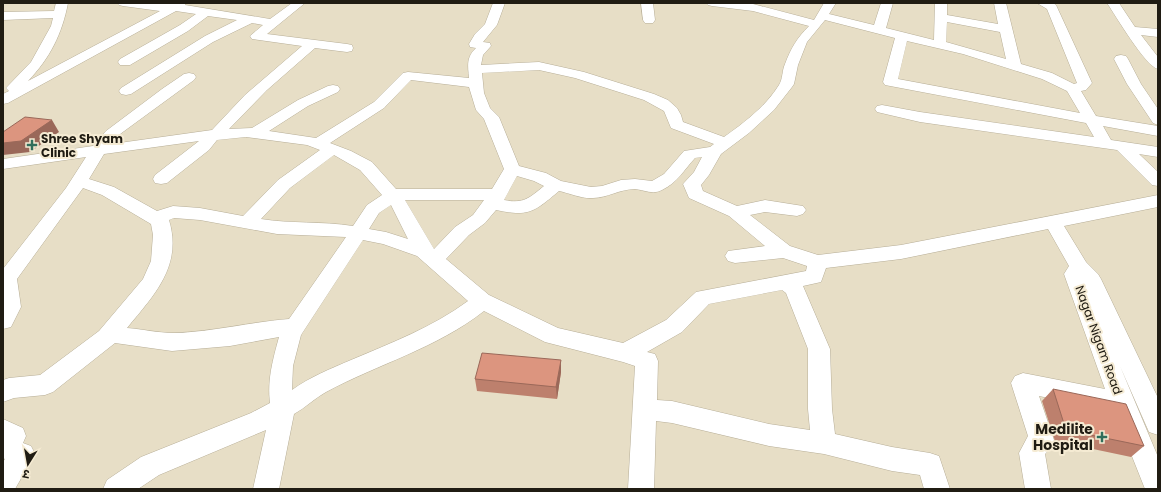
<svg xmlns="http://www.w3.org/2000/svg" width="1161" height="492" font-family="Poppins,'Noto Sans Devanagari',sans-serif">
<rect width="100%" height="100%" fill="#e7dec6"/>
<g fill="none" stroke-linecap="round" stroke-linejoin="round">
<g stroke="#b7ae97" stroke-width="1">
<path id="minor" d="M56 3H68C62 34 50 58 28 81L160 11 123 6 119 5 117 3H186L185 5 270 19 292 3H305L267 34 347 44 352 45 353 48 352 51 347 52 315 48 267 90 229 129 252 128 298 100 328 86 333 85 338 86 340 89 338 92 308 106 269 131 316 138 374 102 403 73 408 72 469 78C468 66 466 57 476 48L470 47 469 44 475 34 485 24 493 3H505L497 25 483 42 490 43 491 46 483 55 481 65 539 62 584 72 654 94 668 100 677 108 681 115 683 122 724 137C744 123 766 106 779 85 783 79 782 70 785 64 791 48 797 38 809 26L753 11 712 6 708 5 706 3 753 4 814 20 824 3H836L829 14 874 25 881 3H893L886 28 934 40 935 3H947V15L998 24 994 3H1006L1021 64 1052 73 1074 84 1077 83 1047 9 1037 3H1053L1056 5 1092 83 1086 90 1081 91 1096 116 1158 126V136L1103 126 1111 140 1158 147V157L1139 154 1158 172V186L1152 185 1117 150 920 122 877 112 875 109 877 106 882 105 920 112 1094 137 1086 123 885 85 883 82 895 38 825 20 807 42 798 65 794 84 792 87 774 110 749 133 721 154 709 175 701 185 703 191 737 206 765 200 803 206 806 210 803 214 797 216 765 212 750 215 790 246 818 255 901 245 1158 195V207L1064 226 1086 262 1098 274 1101 279 1158 398V435L1149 432 1120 366 1158 457V489H1145L1114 411 1039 396 1054 440 1051 448 1045 454 1051 489H1025L1019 453 1028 436 1011 383 1015 376 1023 373 1105 389 1064 274 1069 266 1048 229 901 259 826 268 821 282 803 286 830 349 832 409 835 434 892 447 930 453 939 456 950 489H924L920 475 892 471 824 454 769 446 672 423 656 421 654 489H628L635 366 623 362 545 342 484 311C437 348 378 364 326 392 315 398 305 408 294 414L279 489H253L266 430 159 475 138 489H103L107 480 141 457 251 413 270 403C267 380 273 359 279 337L230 346 172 351 115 343 53 392 45 395 14 398 3 402V380L9 378 40 375 99 331 143 279 151 261 153 235 151 224 102 195 83 188 17 279 21 307 11 327 3 329V269L66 188 86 157 3 169V159L93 146 106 131 162 89 184 74 189 73 194 74 196 77 194 80 116 137 112 144 212 130 245 95 302 46 252 39 250 36 263 25 252 23 213 42 131 94 126 95 121 94 119 91 121 88 205 36 237 20 208 16 188 31 130 65H120L118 62 120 59 180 25 196 14 176 11 8 103 3 104V94L9 91 6 88 31 62 51 26 53 18 3 20V12L54 11ZM947 22 1000 32 1006 59 946 42ZM907 41 963 54 1042 79 1067 91 1080 113 898 79ZM539 70 575 78 644 100 664 111 671 128 714 144 710 147 684 151 664 174 652 181 635 179 621 180 602 186 591 187 561 181 546 173 519 166 499 117 490 108 484 93 482 73ZM411 80 469 87 476 110 484 119 504 169 492 189H396L372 162 351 151 330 143 384 108ZM246 137 307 145 320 150 278 180 243 216 200 208 173 206 157 211 114 187 89 179 104 154 199 141 155 175 153 179 155 183 161 184 167 183 209 150 217 140ZM334 155 360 170 382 195 367 205 353 226C322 221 291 224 261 219L290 188ZM702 157 694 172 683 184 689 198 729 216 765 246 728 251 725 256 728 261 735 263 783 258 807 266 806 271 696 292 666 320 623 343 558 328 489 295 446 259 469 235 485 223 496 210C529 217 534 212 559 191 569 193 582 199 593 198 607 198 620 189 635 189 644 190 653 195 662 190 677 183 684 170 695 158ZM517 176 534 181 544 186C529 198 524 204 504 200ZM405 200H484L473 215 455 227 434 249ZM391 205 408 239 386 232 369 229 379 213ZM174 218 200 220 277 234 346 237 289 319C250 322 212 332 173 333 158 333 142 329 127 328 154 295 183 266 169 220ZM363 240 383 244 417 256 468 301C433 327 391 343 351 360 330 369 310 377 292 390L293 366 301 335ZM782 290 786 293 808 349V409L810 430 769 424 672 401 657 400 658 361 655 354 647 352 682 332 709 304Z
M641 3H653L655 20 653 23H645L643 20Z
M1107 3H1119L1135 27 1158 29V37L1141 35 1158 57V69C1145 66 1116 16 1107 3Z
M1121 55 1126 56 1128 59 1141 84 1158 109V125L1153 123 1127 84 1114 59 1116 56Z
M3 419 23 428 26 436 23 443 31 446 35 454 15 489H3V462L5 459 3 458Z"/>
</g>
<use href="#minor" fill="#fff" fill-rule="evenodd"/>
</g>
<path fill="#bd806d" d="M561 360V372L557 399 477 391 475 379Z
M1053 389 1144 446 1131 457 1055 441 1042 401Z"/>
<path fill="#9a6859" d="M52 120 59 132 30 152 3 155V143Z
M561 360V372L557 399 556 387Z"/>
<path fill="#dc957f" stroke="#9a6859" d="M25 117 52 120 21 141 3 143V132Z
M482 353 561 360 556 387 475 379Z
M1053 389 1126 404 1144 446 1066 430Z"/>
<g fill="#306e5b" stroke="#f5ebd3" stroke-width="1.5">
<path d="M30 139h4v4h4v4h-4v4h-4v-4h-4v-4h4z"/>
<path d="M1100 431h4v4h4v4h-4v4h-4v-4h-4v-4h4z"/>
</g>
<g text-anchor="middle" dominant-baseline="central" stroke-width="4" stroke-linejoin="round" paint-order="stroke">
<g font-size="12" font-weight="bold" fill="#201c13" stroke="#f5ebd3" text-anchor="start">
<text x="41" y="138">Shree Shyam<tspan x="41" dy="14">Clinic</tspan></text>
</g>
<g font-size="12" fill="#201c13" stroke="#f5ebd3">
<text transform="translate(1099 340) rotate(70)">Nagar Nigam Road</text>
</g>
<g font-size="14" font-weight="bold" fill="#201c13" stroke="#f5ebd3" text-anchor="end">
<text x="1093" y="429">Medilite<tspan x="1093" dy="16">Hospital</tspan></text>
</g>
</g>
<rect width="1161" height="492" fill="none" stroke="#201c13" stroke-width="8"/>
<g transform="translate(28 464) rotate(191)" stroke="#f5ebd3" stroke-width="3" paint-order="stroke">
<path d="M0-3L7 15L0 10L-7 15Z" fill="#201c13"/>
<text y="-6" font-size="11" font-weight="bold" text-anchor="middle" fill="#201c13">उ</text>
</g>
</svg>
